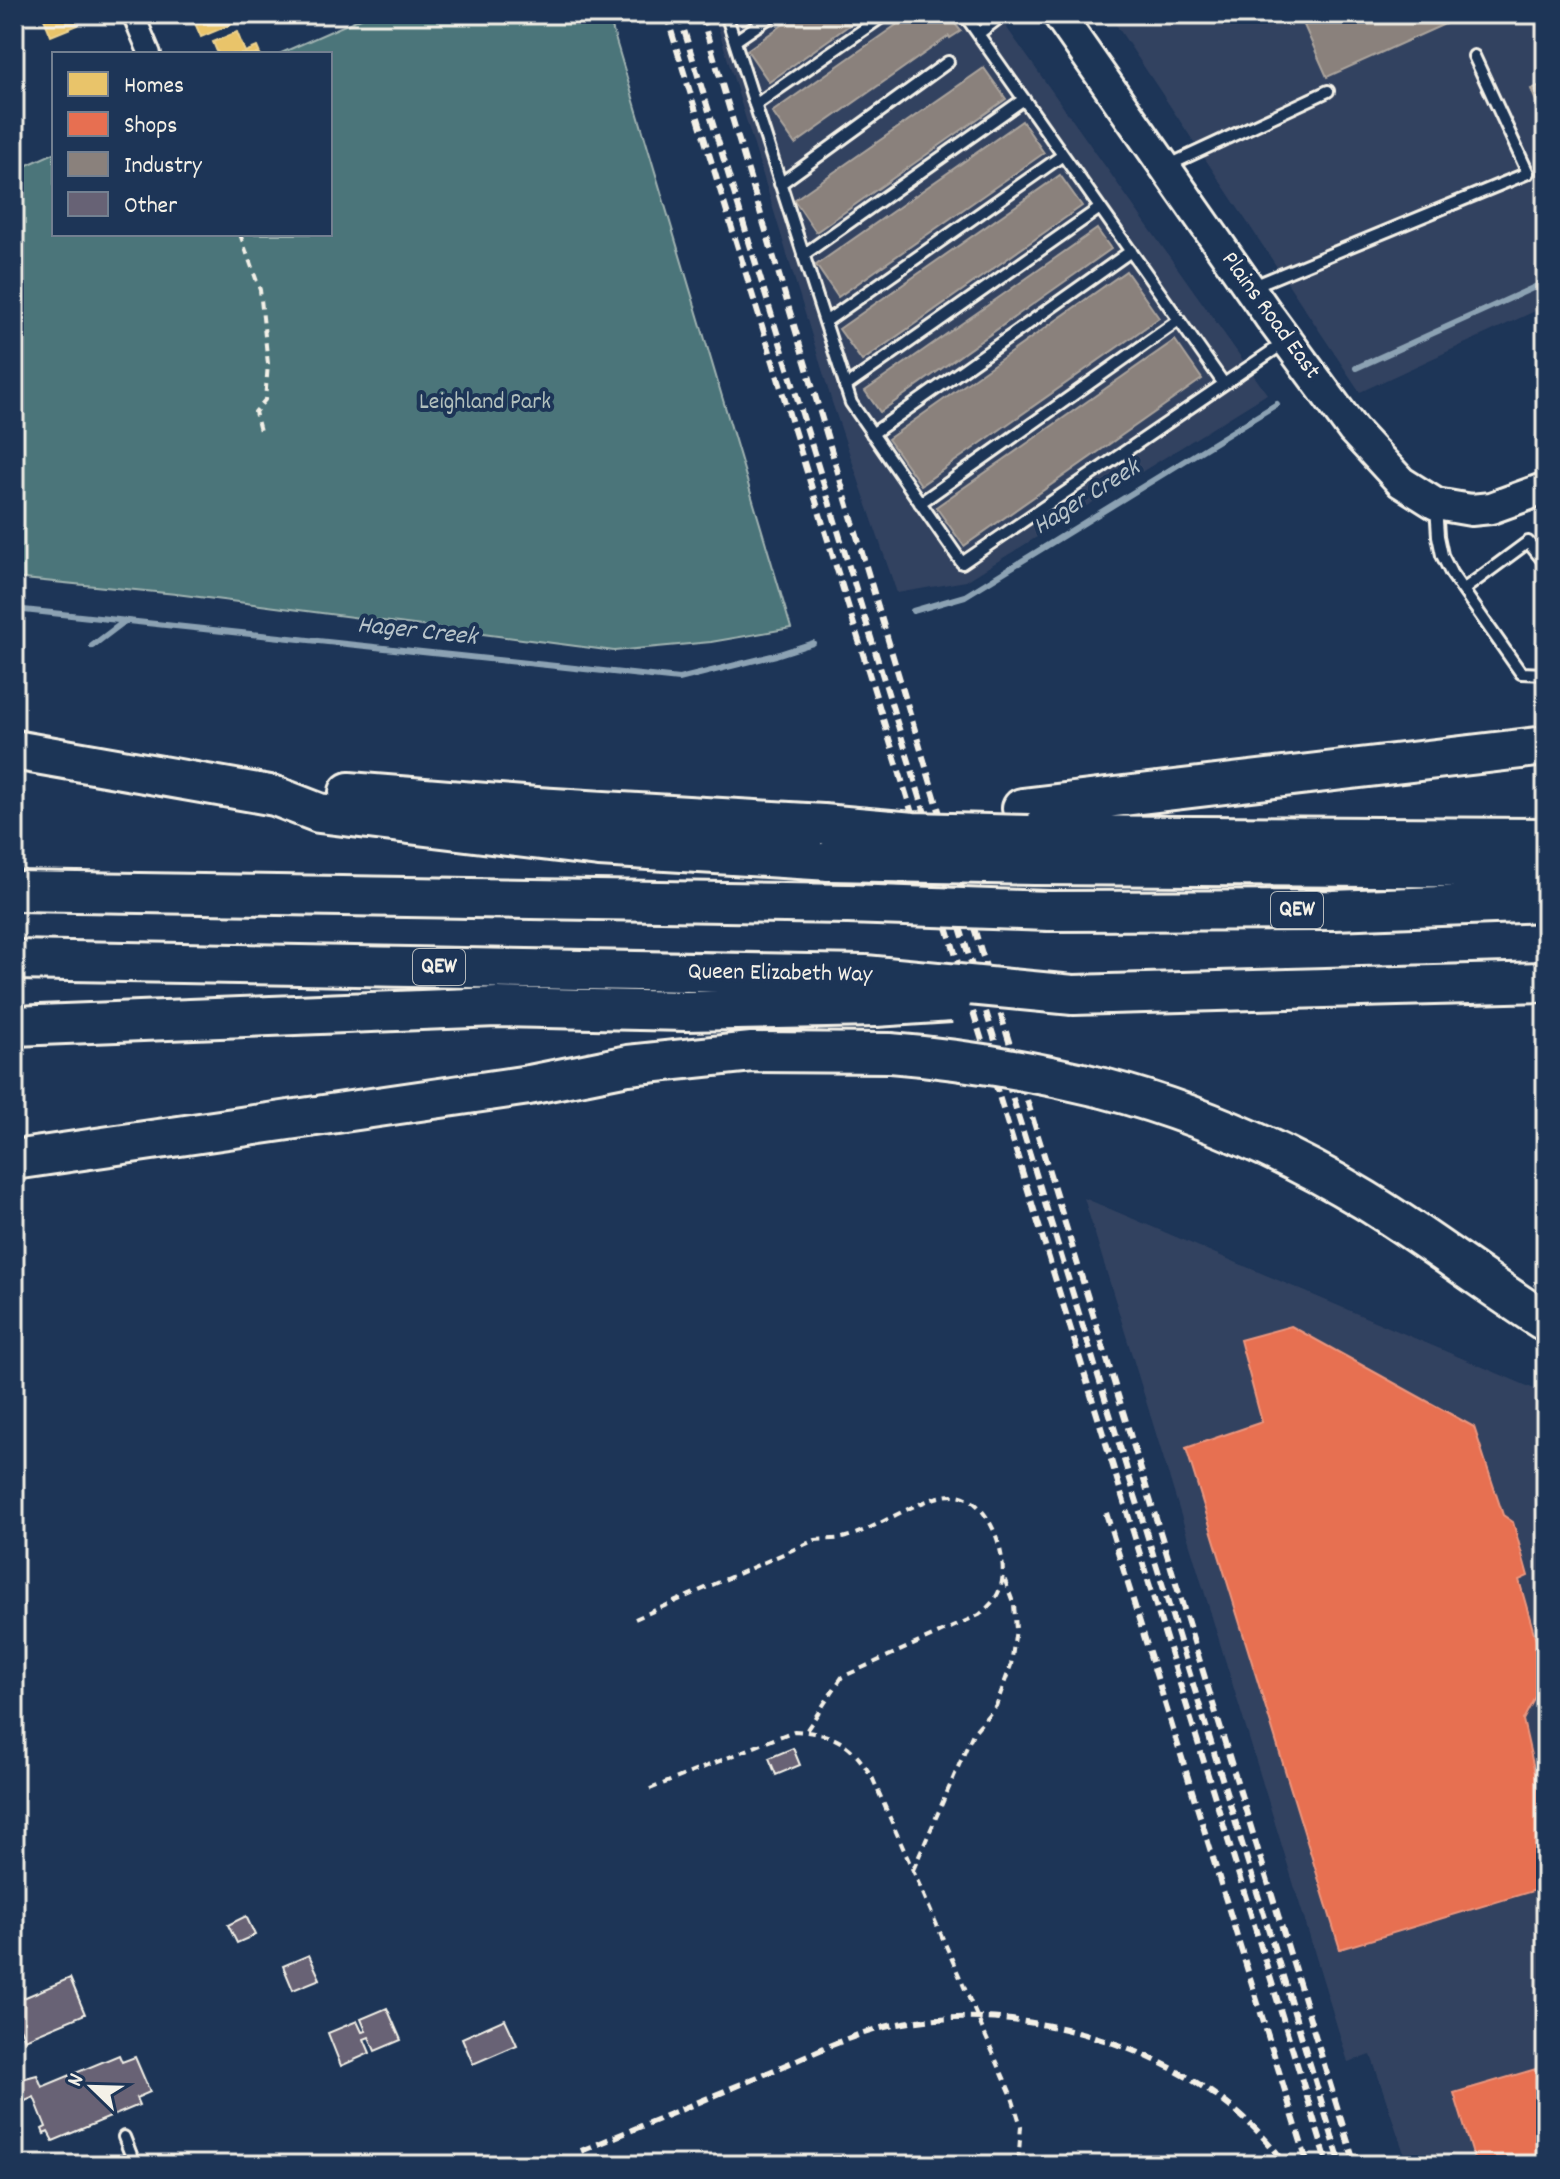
<svg xmlns="http://www.w3.org/2000/svg" width="1560" height="2179" font-family="Dekko,sans-serif">
<rect width="100%" height="100%" fill="#1d3557"/>
<filter id="ink" filterUnits="userSpaceOnUse"><feTurbulence type="fractalNoise" baseFrequency=".0125" numOctaves="2"/><feDisplacementMap in="SourceGraphic" scale="16" xChannelSelector="R" yChannelSelector="G"/><feConvolveMatrix kernelMatrix="1 2 1 2 8 2 1 2 1" color-interpolation-filters="sRGB"/></filter>
<g filter="url(#ink)">
<path fill="#334260" d="M714 14H997L1267 394 966 581 897 593 832 402Z
M1109 14H1546V306L1360 392Z
M1084 1198 1546 1394V2165H1408L1371 2055 1348 2062Z"/>
<path fill="#4c757a" stroke="#a0b3b1" stroke-width="2" d="M370 14H608L791 628 711 642 614 651 176 594 14 578V171L54 153V234H330V54H279Z"/>
<path fill="#e9c46a" stroke="#ecd290" stroke-width="2" d="M42 14H73L78 25 51 36Z
M191 14H248L249 17 201 37Z
M237 32 245 52 257 47 260 54H218L213 42Z"/>
<path fill="#e76f51" stroke="#eb967e" stroke-width="2" d="M1291 1326 1474 1427 1503 1515 1513 1522 1528 1576 1519 1580 1546 1676 1523 1720 1543 1809 1546 1808V1887L1340 1949 1186 1448 1262 1422 1240 1340Z
M1546 2066V2165H1480L1474 2158 1454 2093Z"/>
<path fill="#8a817c" stroke="#aaa39c" stroke-width="2" d="M798 14H865L769 82 747 50Z
M912 14H947L961 31 950 38 949 36 795 144 772 112Z
M1299 14H1467L1327 77Z
M984 68 1006 99 816 232 794 200Z
M1546 83V126L1531 89Z
M1022 121 1044 153 838 297 816 265Z
M1060 175 1082 206 862 361 839 329Z
M1097 229 1111 249 880 412 865 391Z
M1126 271 1159 318 921 485 888 439Z
M1175 340 1202 379 964 546 936 507Z"/>
<g fill="none" stroke-linecap="round" stroke-linejoin="round">
<path stroke="#8ca2b3" stroke-width="6" d="M1356 368 1546 282
M14 609 679 679 776 655 813 643
M913 611 965 596 1277 404
M92 646 125 621"/>
</g>
<path fill="#676275" stroke="#f4f1e8" stroke-width="2" d="M793 1748 800 1765 776 1775 769 1758Z
M246 1916 255 1935 237 1943 228 1925Z
M309 1955 320 1979 293 1990 283 1966Z
M70 1978 85 2014 25 2039 14 2014V2002Z
M387 2008 401 2040 375 2051 369 2037 364 2039 370 2053 341 2066 328 2033 357 2021 362 2032 366 2031 361 2019Z
M505 2019 517 2045 473 2064 462 2038Z
M119 2055 122 2062 135 2057 150 2092 136 2098 139 2105 53 2141 48 2132 44 2134 42 2129 46 2127 34 2097 14 2106V2081L37 2075 42 2087Z"/>
<g fill="none" stroke-linecap="round" stroke-linejoin="round">
<g stroke="#f4f1e8" stroke-width="16">
<path id="service" d="M726 14 851 403 962 563 1284 343
M964 14 978 34 1004 14
M978 34 1224 384
M735 41 774 14
M755 105 886 14
M1167 166 1328 91
M780 184 948 62
M803 255 1024 99
M1251 287 1528 173 1474 56
M825 322 1063 155
M845 387 1100 208
M872 434 1131 251
M920 503 1179 320
M1436 506 1438 536 1442 555 1451 573 1521 673 1546 674
M1463 590 1528 542 1546 564
M124 2137 135 2165"/>
</g>
<g stroke="#f4f1e8" stroke-width="26">
<path id="minor" d="M133 14 150 54"/>
</g>
<g stroke="#f4f1e8" stroke-width="36">
<path id="secondary" d="M1058 14 1269 316 1353 430 1401 482 1436 504 1471 510 1491 508 1546 488"/>
</g>
<g stroke="#f4f1e8" stroke-width="44">
<path id="motorway" d="M14 750 275 796 319 813 599 847 830 861
M349 792 536 807 823 824
M1022 808 1546 746
M1029 835 1546 838
M1035 865 1546 868
M14 891 848 904
M1049 911 1333 910 1546 902
M14 960 865 975
M1073 995 1546 982
M14 1026 497 1007 686 1011 875 1007
M1103 1088C1195 1112 1284 1151 1365 1200 1427 1238 1485 1283 1546 1322
M14 1160 529 1085 628 1065 752 1052 890 1053"/>
</g>
<path stroke="#f4f1e8" stroke-width="4" stroke-dasharray="8 6" stroke-linecap="butt" d="M240 234 260 290 268 364 265 400 255 412 260 431
M635 1619 815 1540C825 1539 836 1540 846 1537 877 1529 926 1493 956 1495 990 1498 1012 1563 999 1591 995 1601 987 1608 979 1615L842 1677 806 1731
M650 1789 794 1731C835 1733 851 1743 872 1777L1011 2094 1021 2126 1018 2165
M913 1870 973 1733 996 1706 1011 1665 1016 1629 1014 1605 1004 1578"/>
<use href="#service" stroke="#1d3557" stroke-width="10"/>
<use href="#minor" stroke="#1d3557" stroke-width="20"/>
<use href="#secondary" stroke="#1d3557" stroke-width="30"/>
<use href="#motorway" stroke="#1d3557" stroke-width="38"/>
<path stroke="#f4f1e8" stroke-width="6" stroke-dasharray="12 6" stroke-linecap="butt" d="M666 14 1328 2165
M679 14 1341 2165
M701 14 975 931 1355 2165
M1106 1513 1308 2165
M581 2151C642 2126 704 2100 765 2074 805 2057 846 2036 889 2026 1025 1996 1204 2050 1286 2165"/>
<g stroke="#f4f1e8" stroke-width="44" stroke-linecap="butt">
<path id="motorway-bridge" d="M823 824 913 832 1029 835
M830 861 1035 865
M848 904 1049 911
M865 975 1073 995
M875 1007 951 1002
M890 1053C965 1059 1030 1070 1103 1088"/>
</g>
<use href="#motorway-bridge" stroke="#1d3557" stroke-width="38"/>
</g>
</g>
<g text-anchor="middle" dominant-baseline="central" stroke-width="8" stroke-linejoin="round" paint-order="stroke">
<g fill="#1d3557" stroke="#b4b9bc" stroke-width="2">
<rect x="1271" y="892" width="52" height="36" rx="6"/>
<rect x="413" y="949" width="52" height="36" rx="6"/>
</g>
<g font-size="22" font-weight="bold" fill="#f4f1e8">
<text x="1297" y="910">QEW</text>
<text x="439" y="967">QEW</text>
</g>
<g font-size="24" fill="#f4f1e8" stroke="#1d3557">
<text transform="translate(1270 316) rotate(54)">Plains Road East</text>
<text transform="translate(780 974) rotate(1)">Queen Elizabeth Way</text>
</g>
<g font-size="24" fill="#b1bfbc" stroke="#1d3557">
<text x="485" y="403">Leighland Park</text>
</g>
<g font-size="26" font-style="italic" fill="#b7c3c9" stroke="#1d3557">
<text transform="translate(1087 498) rotate(-32)">Hager Creek</text>
<text transform="translate(417 632) rotate(6)">Hager Creek</text>
</g>
</g>
<rect width="1560" height="2179" fill="none" stroke="#1d3557" stroke-width="48"/>
<rect x="24" y="24" width="1512" height="2131" fill="none" stroke="#f4f1e8" stroke-width="3" filter="url(#ink)"/>
<rect x="52" y="52" width="280" height="184" fill="#1d3557" stroke="#738091" stroke-width="2"/>
<rect x="68" y="72" width="40" height="24" fill="#e9c46a" stroke="#738091" stroke-width="2"/>
<text x="124" y="92" font-size="24" fill="#f4f1e8">Homes</text>
<rect x="68" y="112" width="40" height="24" fill="#e76f51" stroke="#738091" stroke-width="2"/>
<text x="124" y="132" font-size="24" fill="#f4f1e8">Shops</text>
<rect x="68" y="152" width="40" height="24" fill="#8a817c" stroke="#738091" stroke-width="2"/>
<text x="124" y="172" font-size="24" fill="#f4f1e8">Industry</text>
<rect x="68" y="192" width="40" height="24" fill="#676275" stroke="#738091" stroke-width="2"/>
<text x="124" y="212" font-size="24" fill="#f4f1e8">Other</text>
<g transform="translate(92 2087) rotate(293)" stroke="#1d3557" stroke-width="6" paint-order="stroke">
<path d="M0-6L14 30L0 20L-14 30Z" fill="#f4f1e8"/>
<text y="-12" font-size="22" font-weight="bold" text-anchor="middle" fill="#f4f1e8">N</text>
</g>
</svg>
